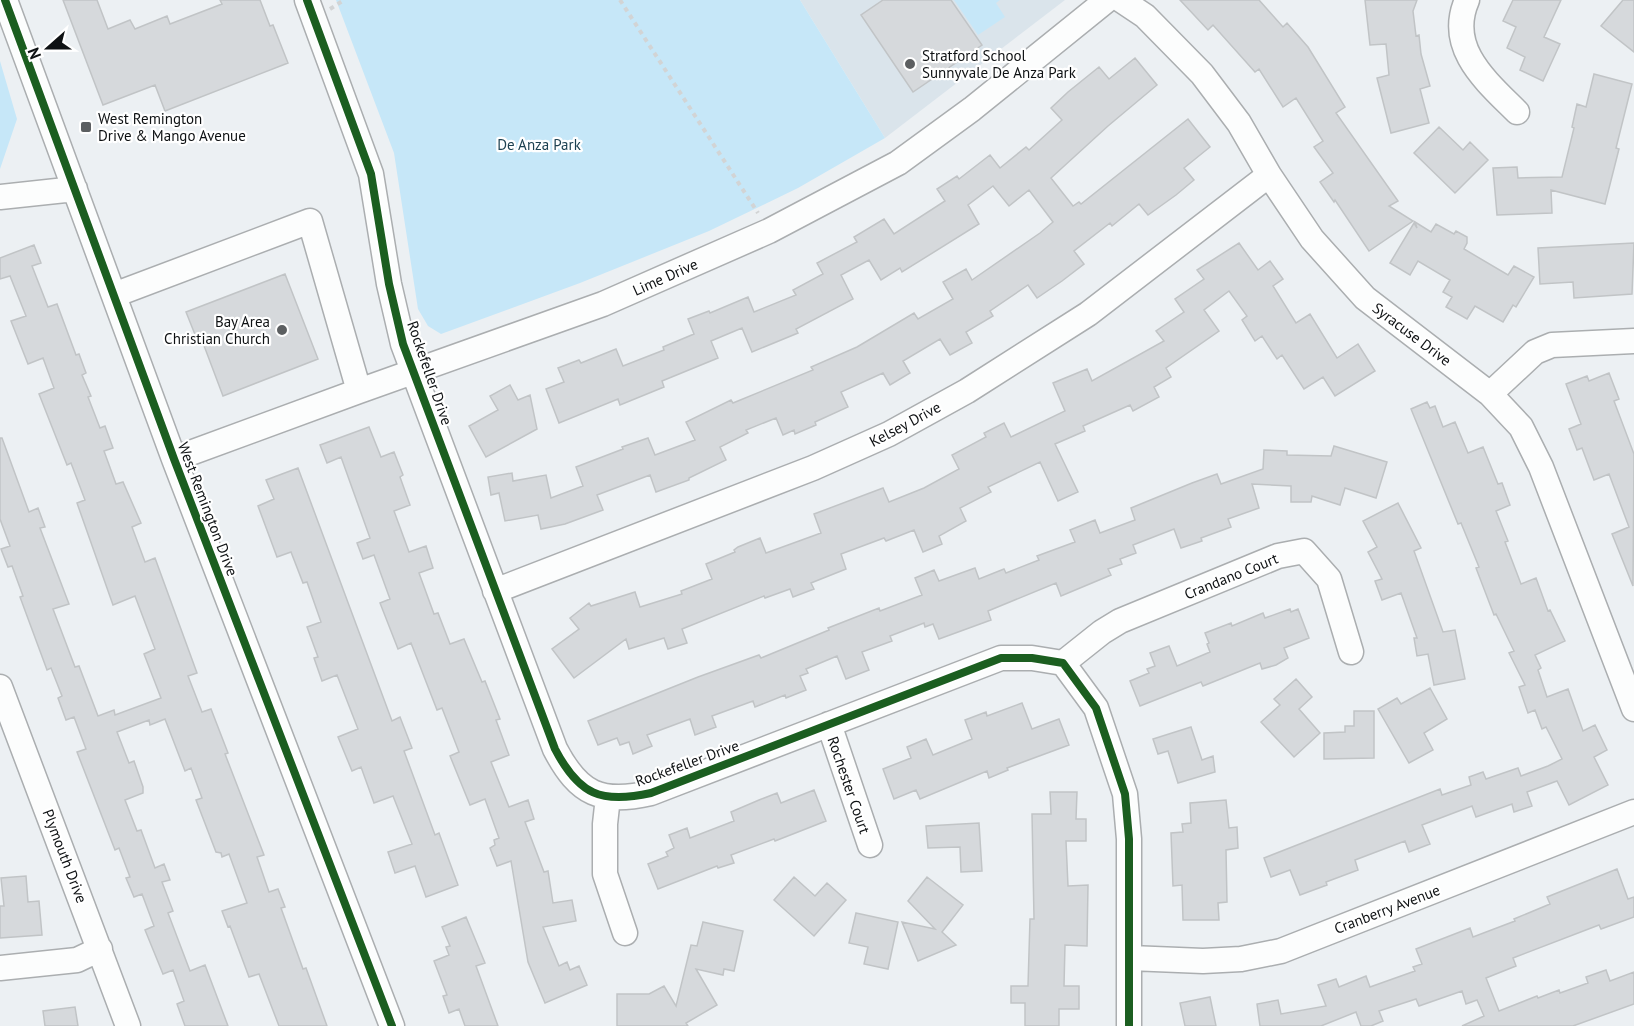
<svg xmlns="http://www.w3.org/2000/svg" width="1634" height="1026" font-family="'PT Sans',sans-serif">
<rect width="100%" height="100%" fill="#ecf0f3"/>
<path fill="#dae4eb" d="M800 0H1065L885 138Z"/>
<path fill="#c6e7f8" d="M336 0H800L885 138 798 188 709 231 580 283 441 334 428 326 418 309 394 153Z
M954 0H1000L996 3 1005 17 978 35Z
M0 61 17 119 0 169Z"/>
<path fill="#d6d9dc" stroke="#c1c4c6" stroke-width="1.5" d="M63 0H97L108 29 130 20 135 29 167 16 170 24 222 4 220 0H260L270 26 273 25 288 63 165 111 155 85 103 105Z
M883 0H951L982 45 913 92 861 15Z
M1180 0H1259L1283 27 1287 23 1308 47 1345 107 1336 113 1398 201 1389 206 1413 221 1369 251 1335 200 1334 202 1320 182 1333 173 1314 147 1323 141 1296 98 1283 107 1259 69 1255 72 1213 25 1208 30Z
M1365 0H1417L1413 11 1416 36 1419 35 1421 54 1430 86 1420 89 1429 123 1391 133 1377 78 1389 75 1386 44 1370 45Z
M1513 0H1561L1544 37 1560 44 1543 81 1520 70 1525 57 1507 48 1516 27 1503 21Z
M1623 0H1634V52L1601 26Z
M1135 58 1157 85 1108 126 1051 178 1073 206 1079 202 1081 204 1188 119 1210 147 1184 168 1194 180 1176 195 1148 215 1139 204 1112 226 1110 223 1074 251 1084 264 1062 281 1037 298 1028 285 990 311 993 316 966 332 972 343 950 355 940 339 903 361 910 373 890 385 883 373 841 392 848 407 815 422 816 425 795 434 794 430 783 435 776 418 746 430 748 433 720 447 726 460 689 478V480L656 492 650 475 597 495 603 510 565 524 541 529 538 515 505 521 499 493 491 495 488 477 512 473 513 481 546 475 551 498 583 486 576 467 623 449 622 447 648 438 655 455 695 440 686 422 731 400 733 403 813 370 811 367 857 347 914 313 918 319 953 299 943 282 966 269 972 280 1040 233 1053 222 1029 190 1009 206 993 186 968 205 979 224 902 272 900 268 881 280 869 260 841 275 853 299 796 329 798 333 752 352 742 328 711 341 718 358 662 381 664 387 620 405 618 399 559 423 546 389 564 382 558 368 579 360 581 363 616 349 623 366 664 350 663 347 694 334 688 319 709 311 710 313 748 297 754 312 796 295 793 290 823 274 817 263 857 242 854 237 884 219 894 234 945 201 937 189 957 176 959 179 990 155 1000 168 1026 147 1029 150 1062 120 1051 108 1068 92 1099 67 1109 79Z
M1594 74 1632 84 1616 148 1619 149 1605 204 1551 190 1552 213 1497 215 1493 168 1517 167 1518 178 1562 177 1574 128 1572 127 1577 104 1586 107Z
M1439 127 1463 150 1470 142 1488 160 1455 193 1414 153Z
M1415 222 1431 232 1436 224 1454 234 1456 231 1467 237V243L1464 249 1508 275 1514 266 1534 277 1516 307 1513 305 1503 322 1475 306 1467 319 1446 307 1452 297 1443 292 1450 280 1418 261 1410 275 1390 263 1414 223 1417 228Z
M1239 243 1258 270 1270 261 1283 279 1273 286 1296 323 1310 314 1337 358 1358 344 1375 371 1335 396 1323 377 1304 389 1282 355 1277 359 1262 336 1255 341 1242 320 1247 316 1229 291 1204 310 1219 331 1166 368 1171 377 1154 387 1159 397 1133 411 1130 405 1083 426 1085 431 1055 444 1078 492 1058 501 1040 462 988 487 991 492 960 508 966 521 939 536 942 544 923 552 914 530 886 541 884 538 841 554 846 569 811 583 814 589 793 597 790 589 765 598 764 596 682 629 687 643 668 649 664 638 629 649 626 639 574 678 552 649 579 629 570 618 589 603 591 606 635 592 640 607 682 594 681 591 712 579 706 564 735 552 734 550 738 547 760 538 766 553 821 533 814 514 883 488 889 502 924 488 959 469 952 455 986 437 984 433 1004 423 1011 437 1065 411 1053 383 1087 369 1092 381 1164 341 1156 331 1184 312 1175 299 1204 279 1197 270Z
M1634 243 1632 294 1574 298 1573 282 1540 284 1538 248Z
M34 245 41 263 32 266 48 307 57 304 76 355 79 354 86 373 82 375 91 396 88 397 100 428 105 426 113 448 104 451 116 484 123 482 141 523 132 527 145 562 155 558 197 673 188 676 202 712 211 709 228 753 225 754 264 855 257 857 269 892 278 889 285 907 281 908 303 969 306 968 327 1026H279L259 974 249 977 230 926 228 927 222 911 247 903 229 854 222 857 221 853 216 852 196 800 202 798 191 768 185 771 165 719 150 725 149 720 117 732 129 763 134 761 143 787V793L125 800 137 831 141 830 155 868 164 864 170 880 162 882 173 911 168 913 190 971 205 965 228 1026H185L177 1004 184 1001 173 970 163 974 145 930 154 926 142 894 134 897 126 878 130 877 119 848 115 850 77 752 86 749 74 717 66 720 58 698 62 696 51 668 47 670 20 597 23 596 12 566 8 567 1 549 10 546 0 519V438H2L29 512 38 508 45 527 40 528 69 604 53 609 75 667 79 666 98 716 114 710 115 715 161 698 144 654 155 649 135 596 113 605 77 503 85 500 71 463 67 465 39 394 54 388 43 358 28 364 11 321 26 316 10 276 0 279V258Z
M285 274 318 359 223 396 200 335 196 337 186 312Z
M1609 373 1619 399 1614 401 1634 454 1633 586 1612 534 1629 527 1609 474 1594 480 1582 448 1577 450 1569 429 1581 424 1566 384 1587 376 1589 381Z
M510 385 518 400 530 395 537 429 486 457 469 426 498 410 490 396Z
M1427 402 1430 408 1435 406 1443 427 1455 422 1468 453 1483 447 1498 484 1502 483 1510 505 1496 511 1508 541 1505 542 1521 584 1536 578 1548 611 1550 610 1565 641 1535 655 1541 668 1538 670 1547 697 1568 689 1583 731 1595 725 1607 750 1594 757 1608 785 1569 805 1557 781 1527 792 1532 806 1514 812 1512 804 1476 817 1472 806 1422 825 1430 844 1409 852 1405 841 1355 860 1358 870 1326 882 1327 885 1300 895 1290 870 1271 877 1264 858 1440 789 1442 795 1471 785 1469 777 1483 772 1486 779 1518 768 1521 776 1548 766 1562 759 1546 727 1542 729 1535 710 1528 713 1519 687 1525 685 1509 653 1514 651 1496 614 1494 615 1476 568 1479 567 1461 523 1458 524 1411 409Z
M369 427 381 457 394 452 403 475 400 477 410 505 394 511 409 552 426 546 433 568 419 573 434 614 438 613 450 644 464 639 482 682 485 681 500 719 496 720 509 755 491 762 509 807 528 800 534 819 525 822 544 872 548 871 553 903 572 900 576 921 543 927 559 966 567 962 570 970 579 966 587 985 545 1003 528 962 511 861 497 866 490 848 495 845 494 840 499 838 485 799 470 805 450 756 459 752 442 708 437 710 411 643 398 649 380 603 390 599 374 555 363 559 357 543 370 538 341 457 327 463 320 445Z
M1334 446 1387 462 1376 498 1345 488 1340 505 1312 496 1311 502H1291V486L1252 484 1259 508 1228 519 1231 527 1201 538 1202 541 1181 548 1174 529 1133 545 1136 553 1120 559 1122 564 1108 569 1111 575 1061 596 1056 583 988 611 991 620 939 639 933 624 925 627 924 623 890 636 892 641 862 652 869 670 846 679 837 656 806 669 808 673 800 676 806 690 786 698 785 695 755 707 753 701 712 716 716 727 695 735 690 719 647 735 652 746 633 754 629 742 620 745 617 738 598 745 588 721 698 677 759 655 761 658 829 630 828 628 879 608 880 611 922 595 915 578 934 570 939 581 975 568 979 579 1004 569 1006 573 1039 560 1037 556 1075 542 1070 530 1095 520 1100 533 1135 520 1131 508 1192 483 1217 474 1221 484 1263 469 1264 450 1287 451V455L1331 456Z
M298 468 392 721 400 717 412 748 404 751 435 835 439 833 458 885 426 897 415 866 395 873 388 852 412 844 393 796 374 803 361 767 352 771 338 737 358 729 337 675 322 681 314 658 318 657 307 627 321 622 307 582 303 583 291 552 277 557 258 506 274 499 266 480Z
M1398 503 1421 548 1414 551 1443 632 1455 630 1465 679 1434 685 1428 654 1417 656 1414 638H1417L1401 593 1382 600 1375 581 1382 579 1368 552 1377 547 1363 521Z
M1290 609 1291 612 1298 609 1309 638 1284 648 1288 658 1276 665 1262 669 1260 663 1203 686 1201 682 1140 706 1130 681 1149 673 1147 669 1155 666 1150 653 1169 646 1177 666 1210 652 1207 644 1209 643 1205 633 1231 623 1232 626 1263 613 1265 618Z
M1296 679 1312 697 1299 709 1320 733 1294 757 1261 722 1280 705 1274 699Z
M1430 688 1447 719 1424 733 1433 750 1409 763 1378 709 1397 698 1401 704Z
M1022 703 1032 729 1059 719 1069 745 1007 768 1008 770 989 778 987 771 920 799 916 790 894 799 883 769 911 758 907 747 926 739 933 755 972 739 965 720 986 712 987 716Z
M1354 711H1374V758L1324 759V733L1345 732V726H1354Z
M1191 727 1202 760 1213 756 1215 772 1178 783 1168 751 1158 754 1153 739Z
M814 790 826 821 775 841 774 839 731 855 734 863 718 868 717 866 658 889 648 864 668 856 666 852 674 848 669 835 687 828 690 838 734 821 731 812 759 800 777 793 781 803Z
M1050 792H1077L1076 819H1086V841H1066L1068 886 1088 885 1087 946 1065 945 1064 986H1079V1009H1059V1026H1025V1003H1011V986H1028L1030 919H1034L1032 814H1051Z
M1226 800 1229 828 1237 827 1238 848 1226 850 1227 902 1218 903 1219 920H1183L1182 885 1173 886 1171 833 1183 832 1182 824 1191 823 1190 803Z
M979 823 982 871 961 872 960 847 928 848 926 826Z
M1617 869 1628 899 1634 897V917L1601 929 1599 925 1513 958 1516 966 1486 978 1499 1011 1537 996 1538 998 1559 990 1560 993 1588 983 1586 977 1606 970 1610 981 1634 972V1004L1573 1026H1462L1484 1016 1477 1000 1466 1004 1462 991 1419 1006 1416 999 1379 1011 1383 1021 1371 1026H1361L1356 1012 1321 1026H1260L1257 1004 1278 1000 1281 1014 1326 1006 1318 985 1336 979 1339 987 1366 976 1370 987 1415 971 1413 967 1422 964 1416 949 1470 928 1473 937 1515 921 1514 919 1550 904 1547 897Z
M26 876 28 902 39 901 42 935 0 938V906H4L1 878Z
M794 877 815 896 827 883 846 900 814 936 774 900Z
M927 877 963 905 942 932 956 945 918 961 902 922 935 929 908 901Z
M856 913 898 922 888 969 864 964 868 947 849 943Z
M466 917 485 963 476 966 498 1026H465L459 1009 449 1013 443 996 447 995 434 961 449 955 446 947 450 946 442 927Z
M703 922 743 931 734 971 724 969 723 975 696 969 717 1005 686 1023 688 1026H617V994H649L664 986 676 1006 691 945 697 946Z
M1210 997 1216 1026H1185L1180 1003Z
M75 1007 78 1026H45L43 1011Z"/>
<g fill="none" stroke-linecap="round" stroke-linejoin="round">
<g stroke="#abaeb0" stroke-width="27">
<path id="minor" d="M5 0 174 459 392 1026
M307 0 371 174 389 284 403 344 555 749C579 795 601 804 651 793L1001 658H1032L1063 663 1096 708 1125 794 1129 839V1026
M1121 0 1145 16 1202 74 1239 123 1269 175 1312 239 1365 298 1490 394 1521 427 1541 467 1634 709
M1467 0C1446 48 1486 81 1517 112
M0 197 75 189
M114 295 310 221 359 391
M1490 394 1535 352 1552 345 1634 341
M174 459 359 391 603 304 769 231 898 163 972 109 1107 0
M495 591 813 468 889 434 967 391 1088 314 1269 175
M1063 663 1102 632 1120 621 1278 556 1304 551 1329 579 1351 652
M0 687 128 1026
M829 724 870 845
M608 797 605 824V874L625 933
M1130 958 1203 961 1241 959 1281 951 1634 812
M0 968 77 960 100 949"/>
</g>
<path stroke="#d2d4d5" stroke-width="4" stroke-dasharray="4.5 4.5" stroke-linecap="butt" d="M620 0 758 213
M330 9 344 0"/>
<use href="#minor" stroke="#fcfdfd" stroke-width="24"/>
<g stroke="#fff" stroke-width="11">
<path id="cycleway" d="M5 0 174 459 392 1026
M307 0 371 174 389 284 403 344 555 749C579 795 601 804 651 793L1001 658H1032L1063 663 1096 708 1125 794 1129 839V1026"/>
</g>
<use href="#cycleway" stroke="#1b5e20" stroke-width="8"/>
</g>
<g fill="#5c5f61" stroke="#fff" stroke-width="2">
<circle cx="910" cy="64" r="6"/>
<rect x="80" y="121" width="12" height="12" rx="3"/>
<circle cx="282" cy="330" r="6"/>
</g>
<g text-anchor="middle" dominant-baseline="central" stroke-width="4.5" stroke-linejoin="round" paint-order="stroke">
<g font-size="15" fill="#0e1113" stroke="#fff" text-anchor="start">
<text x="922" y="55">Stratford School<tspan x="922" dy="17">Sunnyvale De Anza Park</tspan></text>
<text x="98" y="118">West Remington<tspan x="98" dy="17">Drive &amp; Mango Avenue</tspan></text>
<text x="270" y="321" text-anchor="end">Bay Area<tspan x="270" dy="17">Christian Church</tspan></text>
</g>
<g font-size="15" fill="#1d4151" stroke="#fff">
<text x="539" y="144">De Anza Park</text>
</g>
<g font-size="15" fill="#0e1113" stroke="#fff">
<text transform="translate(665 277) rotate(-24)">Lime Drive</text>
<text transform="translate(1412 334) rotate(37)">Syracuse Drive</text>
<text transform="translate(430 373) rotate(71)">Rockefeller Drive</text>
<text transform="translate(905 424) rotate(-28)">Kelsey Drive</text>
<text transform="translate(208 509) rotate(69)">West Remington Drive</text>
<text transform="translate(1231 576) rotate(-22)">Crandano Court</text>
<text transform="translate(687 763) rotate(-20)">Rockefeller Drive</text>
<text transform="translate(849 785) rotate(71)">Rochester Court</text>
<text transform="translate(65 856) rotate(69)">Plymouth Drive</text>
<text transform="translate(1387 909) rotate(-21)">Cranberry Avenue</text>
</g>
</g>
<g transform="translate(48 48) rotate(249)" stroke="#ffffff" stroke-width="4.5" paint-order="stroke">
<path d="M0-4.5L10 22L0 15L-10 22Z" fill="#0e1113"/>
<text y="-9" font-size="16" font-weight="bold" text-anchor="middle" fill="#0e1113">N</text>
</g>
</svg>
